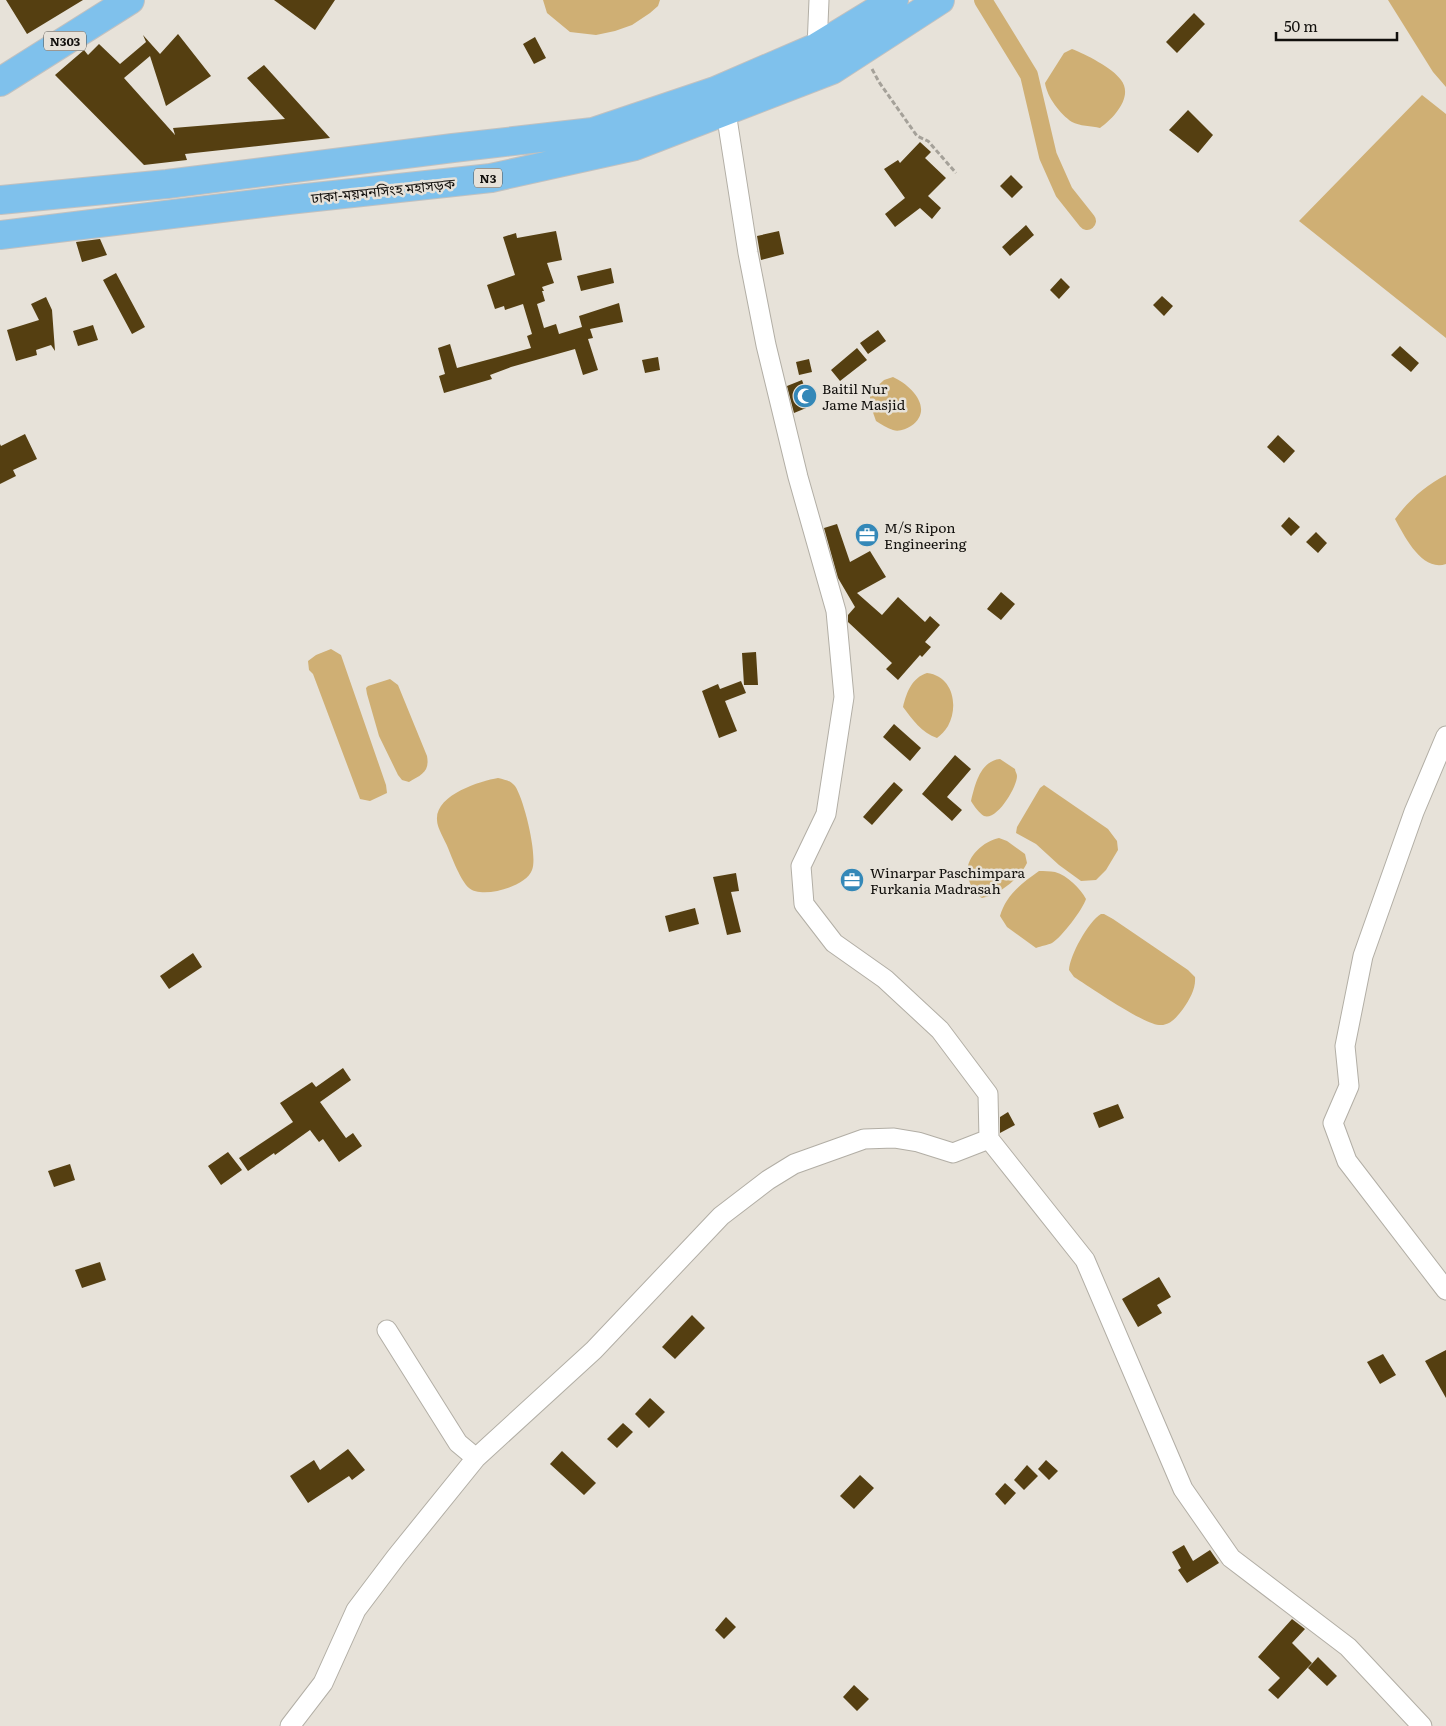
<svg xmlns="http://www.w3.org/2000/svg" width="1446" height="1726" font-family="Literata,'Noto Sans Bengali',serif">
<rect width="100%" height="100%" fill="#e7e2d9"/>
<path fill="#cfaf74" d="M543 0H660L658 6 650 13 632 25 615 31 596 35 570 32 547 13Z
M1388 0H1446V87L1433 72Z
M1072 49C1085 54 1113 68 1121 80 1134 97 1113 119 1100 128 1092 126 1079 126 1072 122 1060 114 1047 97 1045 83L1064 53Z
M1422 95 1446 114V338L1299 221Z
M893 377C911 385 935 409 911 426 906 429 899 432 893 430 887 428 881 424 876 421L870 404V393L884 380Z
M1446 475V564C1422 572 1405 537 1395 519 1408 501 1426 485 1446 475Z
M331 649 341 655 386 785 387 793 370 801 360 799 313 674 309 670 308 661 316 655Z
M927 673C953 676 959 706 948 726 945 731 941 735 937 738 922 733 912 719 903 707 907 691 912 678 927 673Z
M390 679 398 685 427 756C430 772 421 775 409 782L402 780 398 775 379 736 367 694 366 688 368 686Z
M1000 759 1015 769C1015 771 1017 774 1017 776 1017 787 997 821 984 816 979 813 974 806 971 801 975 785 980 761 1000 759Z
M498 778C505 780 510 780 515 786 524 799 538 856 532 870 526 887 482 899 469 888 461 881 452 858 448 848 445 840 437 828 437 820 435 795 480 781 498 778Z
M1044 785 1108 829 1117 841 1118 850 1106 870 1096 880 1081 881 1059 865 1036 844 1016 833 1017 827 1040 788Z
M999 838 1007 841 1025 854 1027 863C1019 879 1000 894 982 898 976 895 973 890 970 883 960 863 980 842 999 838Z
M1039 871C1044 871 1050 871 1055 872 1068 876 1080 888 1086 899 1083 909 1061 938 1052 943 1048 945 1041 946 1036 948L1007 927 1000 916C1006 895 1022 883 1039 871Z
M1101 914H1104L1113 919 1188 970 1195 977C1196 989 1190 999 1183 1009 1177 1017 1170 1026 1159 1025 1143 1024 1090 987 1074 977L1069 970C1070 955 1088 922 1101 914Z"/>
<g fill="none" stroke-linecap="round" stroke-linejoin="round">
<path stroke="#cfaf74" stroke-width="18" d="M983 0 1029 75 1048 156 1064 192 1087 221"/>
</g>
<path fill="#553f11" d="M6 0H83L27 34Z
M274 0H335L315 30Z
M1194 13 1205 24 1177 53 1166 42Z
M178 34 211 76 166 106 150 56 124 78 175 135 173 128 285 119 247 78 264 65 330 138 185 154 187 160 144 165 55 75 84 50 88 55 99 44 120 64 146 42 143 35 160 54Z
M535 37 546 58 534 64 523 44Z
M1188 110 1213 135 1198 153 1169 130Z
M920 142 931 152 925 158 946 178 928 196 941 208 932 219 920 208 895 227 885 214 905 198 884 169 898 160 900 163Z
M1011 175 1023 187 1012 198 1000 186Z
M1026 225 1034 235 1010 256 1002 247Z
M556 231 562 260 547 263 554 283 542 287 544 291H542L545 301 537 304 544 328 556 324 559 334 582 327 579 316 619 303 623 322 590 329 593 338 588 339 598 370 583 375 575 349 511 367 490 375 492 379 444 393 439 376 445 374 438 348 450 344 457 368 531 348 527 336 532 334 523 304 505 310 504 306 495 309 487 285 515 275 503 237 516 233 517 238Z
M779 231 784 254 761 260 757 236Z
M100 239 107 255 82 262 76 242Z
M611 268 614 283 581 291 577 276Z
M116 273 145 327 132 334 103 280Z
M1061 278 1070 287 1059 299 1050 290Z
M1162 296 1173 306 1164 316 1153 305Z
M46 297 52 310 55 351 51 345 36 350 37 355 16 361 7 330 39 320 31 304Z
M93 325 98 340 78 346 73 331Z
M878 330 886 341 868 354 860 343Z
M1400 346 1419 363 1411 372 1391 355Z
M857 348 867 360 840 381 831 370Z
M658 357 660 370 645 373 642 360Z
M809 359 812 372 799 375 796 362Z
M802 380 811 406 794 413 787 386Z
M25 434 37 459 13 470 16 476 0 484V444L1 446Z
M1278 435 1295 451 1284 463 1267 447Z
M1289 517 1300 527 1291 536 1281 526Z
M837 524 850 562 870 551 886 577 857 593 882 615 898 597 925 622 930 616 940 625 925 642 931 647 922 657 920 655 898 680 886 669 892 663 848 622V615L855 607 838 578 824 528Z
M1316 532 1327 543 1318 553 1306 542Z
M1001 592 1015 604 1001 620 987 609Z
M756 652 758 685H744L742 653Z
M741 681 746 693 725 701 737 731 719 738 702 691 718 684 720 689Z
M894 724 921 748 910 761 883 737Z
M955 755 971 769 947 797 962 810 952 821 922 794Z
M894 782 903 790 872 825 863 817Z
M736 873 739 891 731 892 741 932 727 935 713 877Z
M695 908 699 924 669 932 665 916Z
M193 953 202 967 169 989 160 976Z
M343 1068 351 1080 320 1102 346 1138 353 1133 362 1146 339 1162 323 1139 319 1142 310 1130 275 1155 274 1153 248 1171 239 1158 293 1122 280 1103 312 1082 316 1087Z
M1118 1104 1124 1118 1099 1128 1093 1113Z
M1008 1112 1015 1125 1000 1133V1117Z
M228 1152 242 1170 221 1185 208 1166Z
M70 1164 75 1180 54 1187 48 1171Z
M100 1262 106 1280 82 1288 75 1270Z
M1159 1277 1171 1297 1157 1305 1162 1313 1138 1327 1122 1299Z
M692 1315 705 1328 675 1359 662 1347Z
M1446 1350V1398L1425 1361Z
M1383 1354 1396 1375 1380 1384 1367 1362Z
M650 1398 665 1412 649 1428 635 1414Z
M623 1423 633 1432 617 1448 607 1439Z
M348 1449 365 1470 352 1480 349 1476 308 1503 290 1476 314 1460 320 1470Z
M562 1451 596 1483 584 1495 550 1464Z
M1046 1460 1058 1471 1049 1480 1038 1469Z
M1027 1465 1038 1476 1024 1490 1014 1480Z
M860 1475 874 1488 854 1509 840 1496Z
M1005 1483 1016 1493 1005 1505 995 1494Z
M1184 1545 1193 1561 1210 1550 1219 1563 1187 1583 1178 1570 1181 1568 1172 1552Z
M726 1617 736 1627 724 1639 715 1630Z
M1292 1619 1305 1629 1292 1643 1312 1663 1278 1699 1268 1690 1280 1678 1258 1657Z
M1318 1657 1337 1676 1327 1686 1308 1668Z
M854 1685 869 1699 857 1711 843 1697Z"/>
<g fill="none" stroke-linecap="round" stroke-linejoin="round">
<g stroke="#b2aea5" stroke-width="21">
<path id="street" d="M817 47 819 0
M1446 736 1414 812 1363 956 1345 1046 1349 1086 1333 1123 1347 1161 1446 1290
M989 1139 1085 1260 1183 1489 1231 1558 1348 1647 1422 1726
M387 1330 458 1443 476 1458
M290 1726 323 1683 356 1610 396 1557 476 1458 594 1350 721 1216 768 1180 794 1164 864 1139 894 1138 918 1142 953 1153 989 1139 988 1094 940 1030 885 979 834 943 804 904 801 866 826 814 844 697 836 611 798 477 766 345 748 253 726 112"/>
</g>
<g stroke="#c1c1c0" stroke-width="30">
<path id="highway" d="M0 82 130 0
M0 200 167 184 453 148 593 132 715 91 817 47 894 0
M0 235 288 200 491 178 635 146 832 70 940 0"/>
</g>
<path stroke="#a5a199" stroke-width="3" stroke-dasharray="5 2.5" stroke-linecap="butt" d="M872 69 879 82 917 136 928 141 956 173"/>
<use href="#street" stroke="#fff" stroke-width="19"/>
<use href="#highway" stroke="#7fc1ec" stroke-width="28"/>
</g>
<defs>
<g id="mosque-disc" transform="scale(1.25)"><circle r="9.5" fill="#3488b8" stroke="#e7e2d9"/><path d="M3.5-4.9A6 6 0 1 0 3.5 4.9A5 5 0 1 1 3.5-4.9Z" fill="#fff"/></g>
<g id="office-disc" transform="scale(1.25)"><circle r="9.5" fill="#3488b8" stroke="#e7e2d9"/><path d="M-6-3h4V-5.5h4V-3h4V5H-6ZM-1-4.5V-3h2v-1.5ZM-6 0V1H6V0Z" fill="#fff"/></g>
</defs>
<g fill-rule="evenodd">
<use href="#mosque-disc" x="805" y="396"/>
<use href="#office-disc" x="867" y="535"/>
<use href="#office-disc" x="852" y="880"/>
</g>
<g text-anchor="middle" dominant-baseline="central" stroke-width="5" stroke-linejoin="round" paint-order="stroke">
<g fill="#e7e2d9" stroke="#514e4a" stroke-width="1">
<rect x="44" y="31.5" width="42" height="19" rx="4"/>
<rect x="474" y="168.5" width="28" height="19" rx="4"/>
</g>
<g font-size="12" font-weight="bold" fill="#110f0c">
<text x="65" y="41">N303</text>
<text x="488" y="178">N3</text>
</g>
<g font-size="14" fill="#110f0c" stroke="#e7e2d9">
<text transform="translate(383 190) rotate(-6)">ঢাকা-ময়মনসিংহ মহাসড়ক</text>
</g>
<g font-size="14" fill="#110f0c" stroke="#e7e2d9" text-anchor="start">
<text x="822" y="388">Baitil Nur<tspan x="822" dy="16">Jame Masjid</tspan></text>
<text x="884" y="527">M/S Ripon<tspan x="884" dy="16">Engineering</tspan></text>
<text x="870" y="872">Winarpar Paschimpara<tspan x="870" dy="16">Furkania Madrasah</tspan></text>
</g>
</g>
<path d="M1276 32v8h121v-8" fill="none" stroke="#110f0c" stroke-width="2.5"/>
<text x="1284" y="32" font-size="15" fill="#110f0c" stroke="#e7e2d9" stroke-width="4" paint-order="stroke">50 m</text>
</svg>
